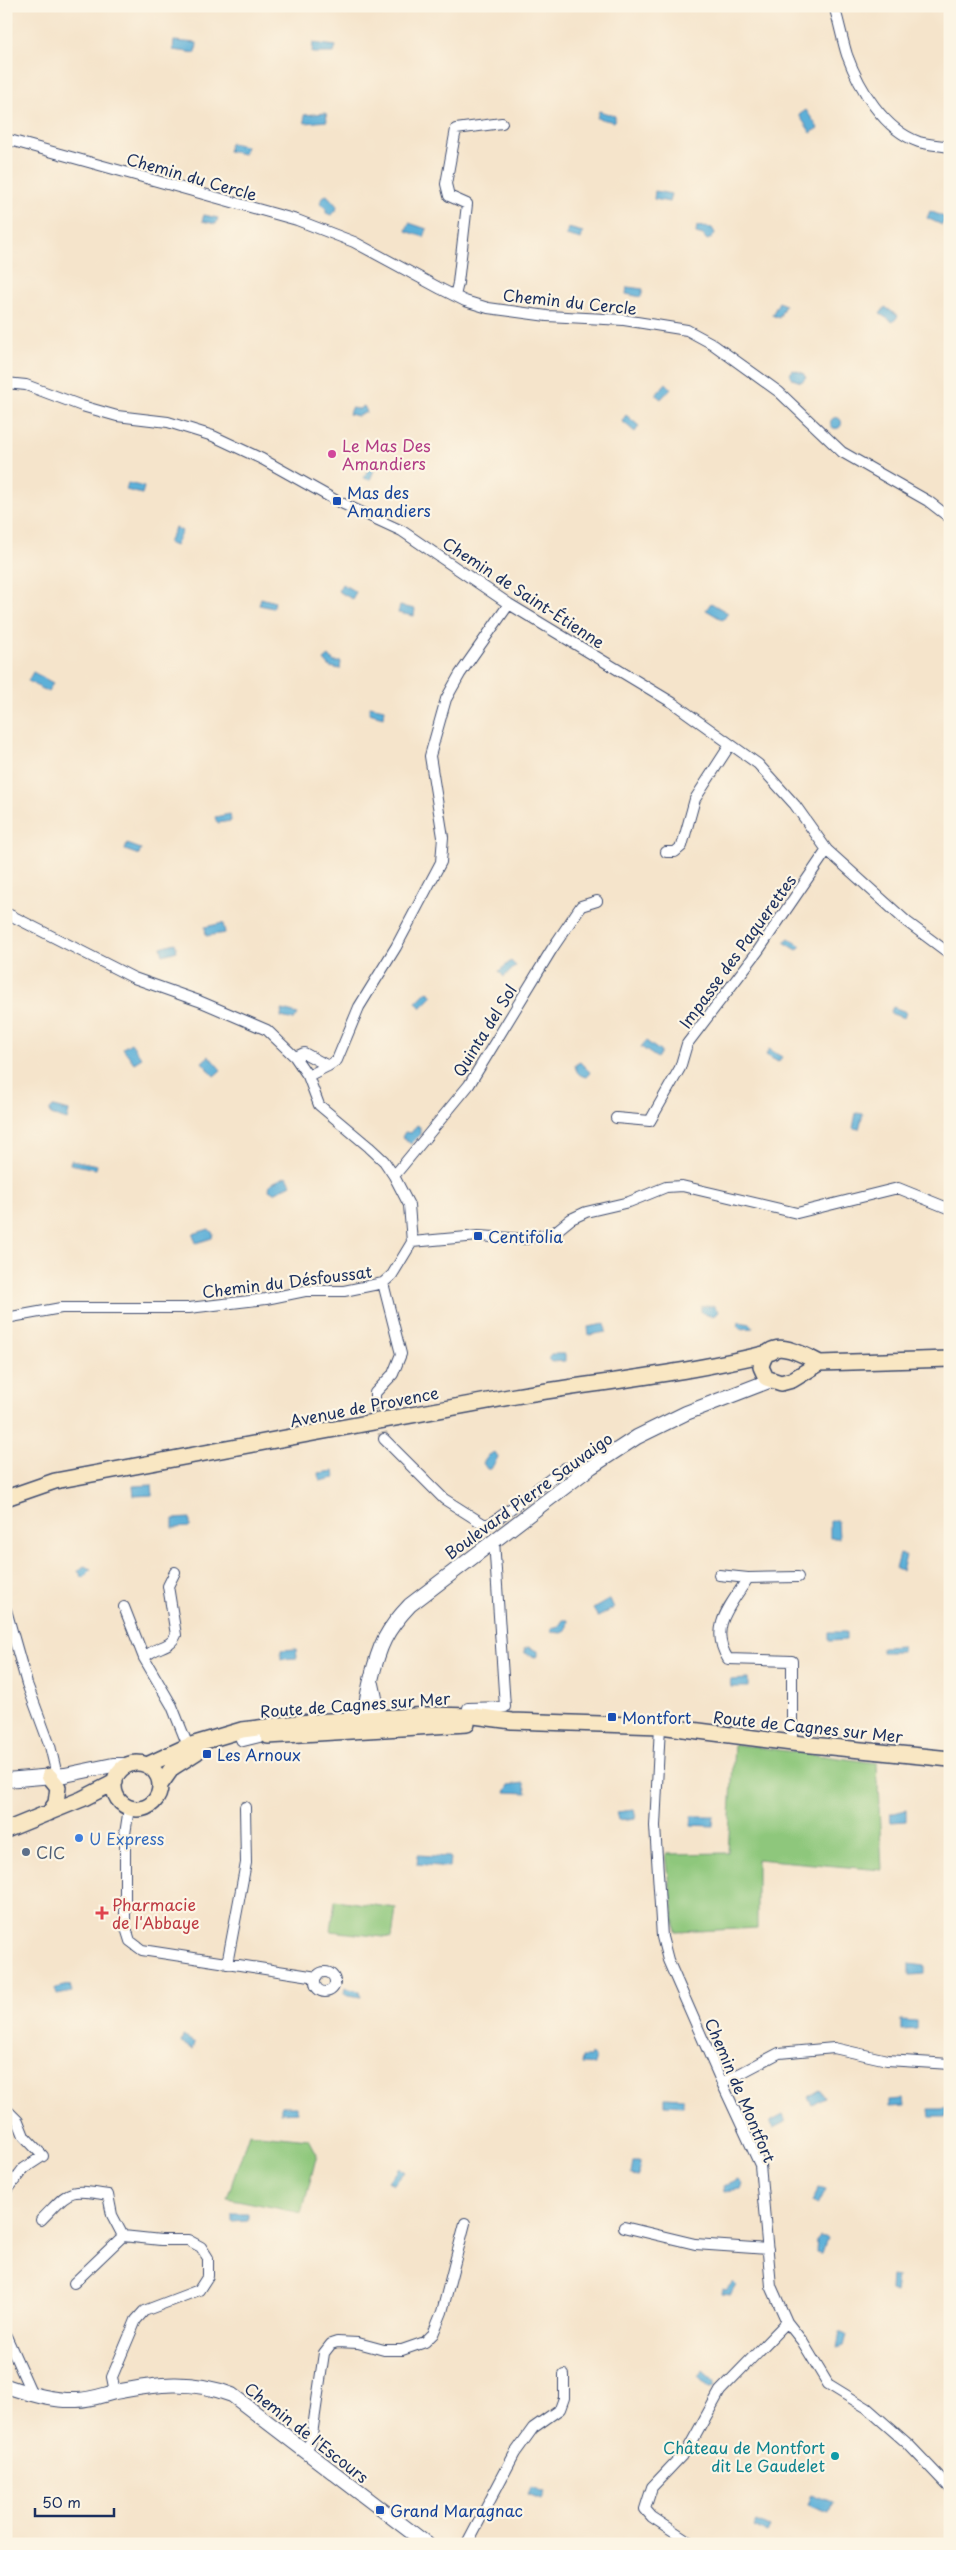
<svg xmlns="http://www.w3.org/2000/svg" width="956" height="2550" font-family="'Playpen Sans',sans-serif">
<rect width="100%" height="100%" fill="#fcf5e5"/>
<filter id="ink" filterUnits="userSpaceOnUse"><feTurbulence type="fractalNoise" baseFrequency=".02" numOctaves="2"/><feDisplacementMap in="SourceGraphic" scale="10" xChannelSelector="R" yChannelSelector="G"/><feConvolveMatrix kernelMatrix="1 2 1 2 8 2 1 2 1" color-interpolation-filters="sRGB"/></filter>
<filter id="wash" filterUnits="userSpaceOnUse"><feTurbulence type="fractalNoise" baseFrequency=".0096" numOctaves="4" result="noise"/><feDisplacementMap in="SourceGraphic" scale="20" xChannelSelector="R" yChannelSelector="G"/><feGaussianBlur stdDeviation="1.12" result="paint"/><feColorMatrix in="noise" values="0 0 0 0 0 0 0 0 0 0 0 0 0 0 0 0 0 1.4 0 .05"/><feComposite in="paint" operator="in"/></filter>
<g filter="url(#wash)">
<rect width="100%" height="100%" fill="#f5e4cb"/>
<path fill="#8ec77b" stroke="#547b6c" d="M734 1744 877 1763 882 1870 757 1859V1928L676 1932 666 1854 728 1853Z
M335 1900 396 1908 392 1938 331 1931Z
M249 2133 309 2139 317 2154 302 2213 227 2198Z"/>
<path fill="#5db0d8" stroke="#3c709b" d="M174 41 197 43 196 53 173 50Z
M313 43 336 46 334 53H312Z
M806 110 818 128 811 133 799 115Z
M599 111 615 116 614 122 597 118Z
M326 113 327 121 305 123 304 115Z
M230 143 246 146 244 154 228 151Z
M655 191 671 194 669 202 654 199Z
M327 195 337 206 336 211 331 215 326 213V208L320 204 322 197Z
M930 211 946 218 942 225 927 218Z
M204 215 218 218 216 224 202 221Z
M409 223 427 229 424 237 406 231Z
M697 226 712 228 715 233 712 238 707 240 703 235 696 233Z
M568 228 583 232 581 239 566 235Z
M627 287 643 289 641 297 626 294Z
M779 302 785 305 779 318 772 315Z
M885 307 898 316 893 322 880 314Z
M793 370 803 373 806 378 801 382 792 379 790 374Z
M666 383 671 388 661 399 656 395Z
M364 406 367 412 358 416 349 414 351 408 359 409Z
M626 415 639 426 635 432 622 421Z
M830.5 423a5.5 5.5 0 1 1 11 0a5.5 5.5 0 1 1-11 0Z
M371 463 376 465 370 480 364 478Z
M128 483 144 487 142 494 126 490Z
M175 528 182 531 175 546 168 543Z
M342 584 356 592 352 599 338 591Z
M261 598 275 602 273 608 259 605Z
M711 603 728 613 723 620 706 610Z
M400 606 415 609 414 616 398 613Z
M329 656 334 662H341L340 669 330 667 324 660Z
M33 672 53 683 48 692 28 681Z
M370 706 384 709 383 717 369 713Z
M230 814 231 821 217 823 215 817Z
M127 844 141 849 139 855 125 850Z
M223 923 225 933 206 936 205 927Z
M789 938 801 946 797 950 784 942Z
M175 943 177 951 163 955 161 947Z
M511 961 516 966 504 977 499 971Z
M427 991 433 996 421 1008 416 1002Z
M893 1007 906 1012 904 1018 890 1013Z
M282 1010 298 1014 294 1020 281 1017Z
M646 1041 661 1052 657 1058 641 1047Z
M131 1043 142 1058 134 1063 123 1048Z
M769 1049 782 1057 778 1062 766 1055Z
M209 1056 221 1070 214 1076 202 1062Z
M580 1062 590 1072 587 1077C580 1076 576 1073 575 1065Z
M53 1107 69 1111 67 1120 51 1115 50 1110Z
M856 1113 863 1114 859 1129 853 1128Z
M417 1125 420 1127V1134L411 1144 402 1137 405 1132 411 1133Z
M71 1160 97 1165 96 1169 70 1164Z
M287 1176 291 1184 274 1193 269 1190 270 1184Z
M209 1229 213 1233 212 1238 196 1243 193 1234Z
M701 1306H714L719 1312C713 1318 708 1316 701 1312Z
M739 1322 751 1324 753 1328 740 1329 737 1326Z
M605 1324 606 1332 589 1335 588 1327Z
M551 1354H565V1361L551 1362 549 1358Z
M495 1452 498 1457 491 1469H487L483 1463 489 1455Z
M334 1471 335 1478 320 1481 319 1473Z
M152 1485 153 1495 134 1496 133 1486Z
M190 1518V1527L173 1528V1519Z
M830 1521H838L839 1538H830Z
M900 1554 906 1556 902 1571 896 1569Z
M84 1566 92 1569 83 1578 78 1571Z
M610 1599 614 1608 598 1617 593 1609Z
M563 1620H568L566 1631 562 1633 551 1632V1628L559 1626Z
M829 1632H846V1640L829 1641Z
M902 1646V1652H882V1647Z
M528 1647 538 1651V1656L535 1657 525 1653 524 1649Z
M296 1649 297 1658 281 1659V1650Z
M748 1679V1687H731L730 1680Z
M524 1783 527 1793 505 1792 509 1785Z
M634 1810 636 1818 619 1820 617 1812Z
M906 1810V1821L891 1822 890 1814Z
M692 1816H714L713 1826 691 1825Z
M418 1855 450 1857 449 1867 417 1864Z
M909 1964 925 1966V1974L909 1975Z
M70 1985 72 1992 57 1995 55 1988Z
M345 1988 359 1991 361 1997 344 1994Z
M901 2020 917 2021V2029L901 2030Z
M183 2036 195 2043 193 2049 181 2043Z
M591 2054 595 2057V2065L581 2064 582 2057H590Z
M820 2090 824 2097 812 2104 808 2097Z
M665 2097 683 2098 682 2106 665 2105Z
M903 2099 904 2106 889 2107V2100Z
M281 2106H297V2112L281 2113Z
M947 2106 945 2117H930L929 2109H942L943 2107Z
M783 2115 786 2122 774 2128 770 2122Z
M633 2161H640L639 2176 631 2175Z
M400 2167 405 2172 393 2185 388 2181Z
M738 2180 742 2184 740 2189 725 2191 724 2186Z
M819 2187 826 2189 818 2205 812 2202Z
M232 2214H248V2221L232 2222Z
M820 2236 827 2238 822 2253 816 2252 817 2239Z
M891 2276 897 2277 895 2293 890 2291Z
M733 2282 736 2285 731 2294 722 2293 723 2289 726 2290Z
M840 2332 847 2335 844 2346 837 2348Z
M703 2371 715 2382 714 2387 710 2388 698 2377Z
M531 2487 544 2492 541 2499 528 2494Z
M812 2494 833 2502 829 2513 808 2505Z
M757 2521 770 2527 767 2533 754 2527Z"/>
</g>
<g filter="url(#ink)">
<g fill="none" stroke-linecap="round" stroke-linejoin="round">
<path stroke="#c9c0b5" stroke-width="10" stroke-dasharray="10 5" stroke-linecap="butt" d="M375 1403 384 1439"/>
<g stroke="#3c4a6e" stroke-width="12">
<path id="minor" d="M834 6C839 22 842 39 847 55 859 88 884 130 919 142 929 145 940 145 950 147
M6 139 297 220 354 242 441 289 465 301 488 308 547 316 624 320 687 330 711 343 779 392 842 452 928 501 950 518
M455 296 458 283 467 204 449 196 446 184 456 129 502 123
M6 383 26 385 82 406 117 416 168 422 213 436 262 459 337 501 402 531 509 604 673 703 758 764 795 805 827 850 907 922 950 954
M666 852H675L682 846 695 799 730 745
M6 913 134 978 199 1001 267 1030 295 1057 308 1076 319 1105 369 1147 384 1161 394 1176 409 1205 412 1242
M295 1057 304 1053 328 1066 308 1076
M328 1066 337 1060 359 1007 396 947 441 862 443 837 430 756 446 699 460 674 509 604
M616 1118 650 1121 680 1068 687 1044 758 951 827 850
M394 1176 469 1085 552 949 581 906 597 901
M6 1318 61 1308H189L266 1299 305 1291H344L383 1283 392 1275 412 1242 478 1236 526 1239 555 1232 571 1219 586 1212 629 1202 666 1187 682 1186 797 1213 898 1188 950 1209
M375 1403V1393L393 1374 401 1354 383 1283
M384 1439 444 1499 485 1525 493 1522 565 1468 591 1467
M719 1575 748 1578
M124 1607 144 1658 172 1706 188 1746
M6 1610 27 1684 50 1746 57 1775
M144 1658C156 1645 170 1649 176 1635L168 1586 175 1572
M467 1721 468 1708 505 1707 494 1540
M660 1726 655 1826 662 1937 668 1960 722 2083 760 2165 771 2286 787 2322 802 2341 828 2384 867 2408 908 2444 950 2488
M792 1743V1661L728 1659C708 1627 731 1605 748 1578L798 1577
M129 1808 125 1834V1925L130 1941 142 1950 317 1977
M227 1964 246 1863 245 1807
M315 1982a10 10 0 1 1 20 0a10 10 0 1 1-20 0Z
M722 2083 779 2053 834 2048 887 2060 950 2064
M6 2109 18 2121 24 2136 43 2156 23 2169 6 2192
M41 2220C71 2190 66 2188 108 2195L112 2215 123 2236 161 2240H188L201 2247 208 2258V2276L199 2290 144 2311 136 2320 112 2377 115 2392
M624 2227 695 2244 768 2249
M74 2283 123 2236
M6 2336 32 2394
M305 2452 311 2441 324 2353 331 2344 337 2342 358 2343 384 2350H402L425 2342 433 2334 442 2312 465 2223
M467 2544 515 2453 533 2428 560 2409 564 2398V2375
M693 2544 652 2517 645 2509 652 2487 688 2449 720 2391 787 2322"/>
</g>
<g stroke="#3c4a6e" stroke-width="16">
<path id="tertiary" d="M365 1718C365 1704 368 1694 371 1680 379 1646 386 1630 410 1605L591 1467 637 1437 686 1413 769 1381
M369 1724 379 1717 372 1684
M243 1739 271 1732
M6 1780 65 1775 113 1765H127
M6 2386C29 2394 53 2401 77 2400 90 2400 103 2395 115 2392 157 2384 191 2379 232 2395L427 2544"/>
</g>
<g stroke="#3c4a6e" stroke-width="18">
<path id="secondary" d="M820 1363C802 1354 768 1333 761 1367L766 1378 781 1383 792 1380 820 1363 950 1359
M6 1498 55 1481C208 1453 362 1423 515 1396 600 1382 690 1373 772 1352
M268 1736 467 1724
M114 1786a23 23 0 1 1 46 0a23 23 0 1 1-46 0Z
M147 1765 188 1746 242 1730 297 1723 429 1715 474 1716 512 1721 660 1726 792 1743 950 1759
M49 1776 58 1787 56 1803 49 1813
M160 1785 172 1768 197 1752
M6 1830 82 1799 115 1782"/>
</g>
<use href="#minor" stroke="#fff" stroke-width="10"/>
<use href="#tertiary" stroke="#fff" stroke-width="14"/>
<use href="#secondary" stroke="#f9e7c3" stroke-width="15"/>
</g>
</g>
<circle fill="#d1479c" stroke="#fcf5e5" stroke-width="2" cx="332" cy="454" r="5"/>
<g fill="#1a4fb4" stroke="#fcf5e5" stroke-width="2">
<rect x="332" y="496" width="10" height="10" rx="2.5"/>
<rect x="473" y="1231" width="10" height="10" rx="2.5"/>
<rect x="607" y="1712" width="10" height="10" rx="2.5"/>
<rect x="202" y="1749" width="10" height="10" rx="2.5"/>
<rect x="375" y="2505" width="10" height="10" rx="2.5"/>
</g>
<circle fill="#3f7fe0" stroke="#fcf5e5" stroke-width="2" cx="79" cy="1838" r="5"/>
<circle fill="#5c6f8a" stroke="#fcf5e5" stroke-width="2" cx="26" cy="1852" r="5"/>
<path fill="#e0444e" stroke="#fcf5e5" stroke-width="2" d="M99.5 1905.5h5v5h5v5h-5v5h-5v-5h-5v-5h5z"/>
<circle fill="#0f9aa8" stroke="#fcf5e5" stroke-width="2" cx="835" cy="2456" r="5"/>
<g text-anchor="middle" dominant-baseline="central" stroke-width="4.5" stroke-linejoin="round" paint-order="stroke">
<g font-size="16" fill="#1b2f5e" stroke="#fcf5e5">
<text transform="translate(192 176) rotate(16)">Chemin du Cercle</text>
<text transform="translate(570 301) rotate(6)">Chemin du Cercle</text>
<text transform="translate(524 592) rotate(33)">Chemin de Saint-Étienne</text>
<text transform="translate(737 951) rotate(-54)">Impasse des Paquerettes</text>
<text transform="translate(484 1030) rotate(-58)">Quinta del Sol</text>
<text transform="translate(287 1281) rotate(-7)">Chemin du Désfoussat</text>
<text transform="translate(364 1406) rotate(-11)">Avenue de Provence</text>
<text transform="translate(528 1495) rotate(-36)">Boulevard Pierre Sauvaigo</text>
<text transform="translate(355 1704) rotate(-4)">Route de Cagnes sur Mer</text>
<text transform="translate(808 1726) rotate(6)">Route de Cagnes sur Mer</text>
<text transform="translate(741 2090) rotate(67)">Chemin de Montfort</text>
<text transform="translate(307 2432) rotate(38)">Chemin de l'Escours</text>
</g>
<g font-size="16" fill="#b23c85" stroke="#fcf5e5" text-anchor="start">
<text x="342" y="445">Le Mas Des<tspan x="342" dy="18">Amandiers</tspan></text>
</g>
<g font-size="16" fill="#164399" stroke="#fcf5e5" text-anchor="start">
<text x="347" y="492">Mas des<tspan x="347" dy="18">Amandiers</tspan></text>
<text x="488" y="1236">Centifolia</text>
<text x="622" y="1717">Montfort</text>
<text x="217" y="1754">Les Arnoux</text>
<text x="390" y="2510">Grand Maragnac</text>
</g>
<g font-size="16" fill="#366cbe" stroke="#fcf5e5" text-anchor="start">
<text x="89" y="1838">U Express</text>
</g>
<g font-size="16" fill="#4e5e75" stroke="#fcf5e5" text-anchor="start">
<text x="36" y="1852">CIC</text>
</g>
<g font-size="16" fill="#be3a42" stroke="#fcf5e5" text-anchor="start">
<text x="112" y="1904">Pharmacie<tspan x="112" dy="18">de l'Abbaye</tspan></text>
</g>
<g font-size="16" fill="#0d838f" stroke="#fcf5e5" text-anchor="end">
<text x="825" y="2447">Château de Montfort<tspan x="825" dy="18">dit Le Gaudelet</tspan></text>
</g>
</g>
<rect width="956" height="2550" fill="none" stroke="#fcf5e5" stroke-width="25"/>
<path d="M35 2508v8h79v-8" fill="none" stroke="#1b2f5e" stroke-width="2.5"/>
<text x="42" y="2508" font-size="15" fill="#1b2f5e" stroke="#fcf5e5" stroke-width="4" paint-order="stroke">50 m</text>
</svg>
